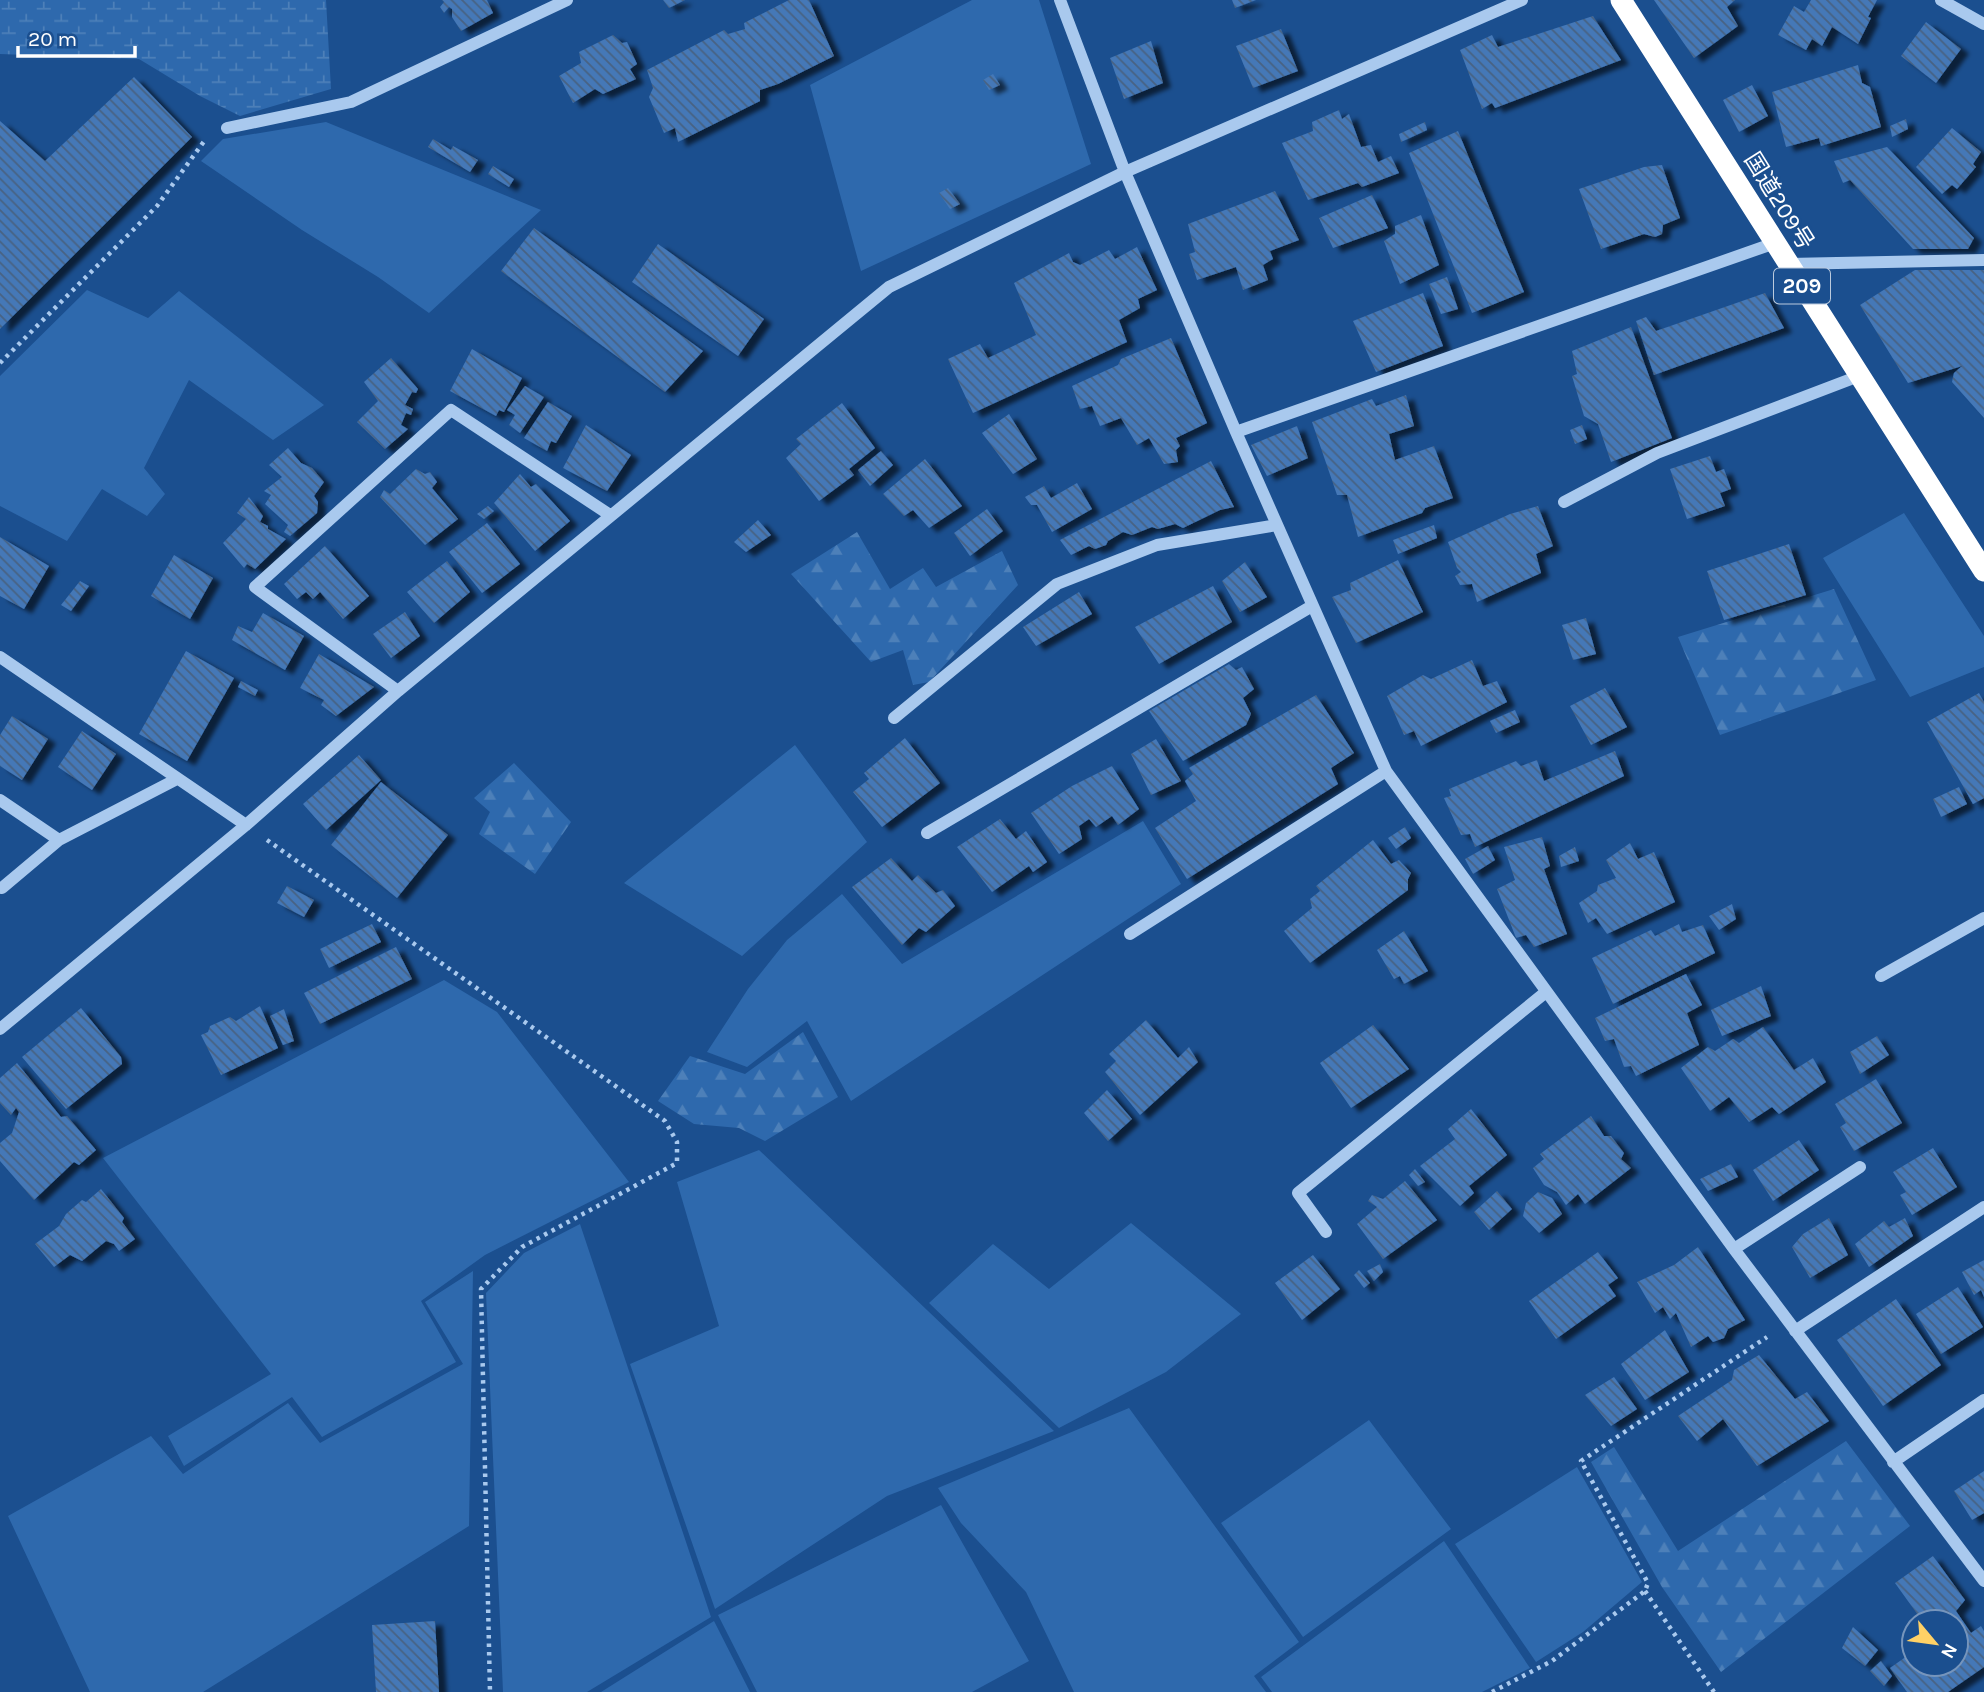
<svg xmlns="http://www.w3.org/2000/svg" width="1984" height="1692" font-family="Karla,'Noto Sans JP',sans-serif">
<defs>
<pattern id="forest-firs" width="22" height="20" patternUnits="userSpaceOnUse" patternTransform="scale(1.75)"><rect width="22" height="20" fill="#2e69ad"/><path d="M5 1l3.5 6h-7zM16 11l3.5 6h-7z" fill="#4d80b9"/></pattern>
<pattern id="wetland-marsh" width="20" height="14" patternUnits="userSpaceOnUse" patternTransform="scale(1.75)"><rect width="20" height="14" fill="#2e69ad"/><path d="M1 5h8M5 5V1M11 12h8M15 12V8" fill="none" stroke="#4d80b9"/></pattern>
<pattern id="building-back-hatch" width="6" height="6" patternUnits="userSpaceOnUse" patternTransform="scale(1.75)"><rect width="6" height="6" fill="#4478b7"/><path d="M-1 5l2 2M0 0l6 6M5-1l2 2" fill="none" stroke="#486282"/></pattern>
<filter id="shadow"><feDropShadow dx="8" dy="4.5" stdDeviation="2" flood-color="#0009"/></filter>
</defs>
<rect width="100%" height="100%" fill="#1b4f8f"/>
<path fill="#2e69ad" d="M972 0H1039L1091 164 861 271 810 85Z
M326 122 541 210 429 313 378 277 302 230 201 161 223 139Z
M87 290 148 318 179 291 324 405 273 440 189 380 144 468 165 494 147 516 102 489 67 541 0 506V376Z
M1904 513 1984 636V667L1910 697 1823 558Z
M795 745 867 842 742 956 624 883Z
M1143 821 1181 884 851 1101 807 1021 747 1067 707 1052 748 989 787 940 842 894 902 964Z
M444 980 497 1012 629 1182 485 1255 421 1301 456 1362 322 1437 292 1397 184 1466 168 1436 271 1374 103 1158Z
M759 1150 1054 1431 887 1496 715 1609 630 1364 719 1326 677 1182Z
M1131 1223 1241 1314 1166 1372 1059 1428 929 1303 993 1244 1049 1289Z
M580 1224 711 1617 587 1692H503L486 1293 524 1253Z
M473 1271 469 1526 203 1692H90L8 1516 151 1436 183 1474 288 1403 320 1443 463 1364 425 1302Z
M1129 1408 1299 1642 1254 1676 1266 1692H1074L1026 1592 961 1523 938 1488Z
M1369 1420 1451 1529 1303 1637 1221 1523Z
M1577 1467 1642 1582 1583 1632 1536 1662 1455 1544Z
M941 1505 1029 1661 972 1692H757L718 1615Z
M1444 1541 1530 1668 1482 1692H1272L1261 1677Z
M714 1621 750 1692H601Z"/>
<path fill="url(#forest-firs)" d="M857 532 890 589 923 568 936 587 1002 551 1018 585 929 682 913 685 903 650 871 662 791 574Z
M1834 589 1876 680 1720 735 1678 637Z
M514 763 571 822 535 874 479 834 490 812 474 798Z
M803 1032 838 1097 765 1141 739 1128 694 1124 658 1101 690 1056 745 1074Z
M1846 1441 1910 1526 1721 1672 1662 1587 1591 1462 1614 1447 1678 1551Z"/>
<path fill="url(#wetland-marsh)" d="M0 0H326L331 89 240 116 200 96 139 59 0 54Z"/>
<path fill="url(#building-back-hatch)" filter="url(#shadow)" d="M442 0H487L493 13 461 31 452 17V9L449 7 444 13 440 7 444 2Z
M663 0H685L669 8Z
M789 0H809L834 56 778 84 760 90V101L678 142 675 128 664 133 649 97 653 88 647 70 724 30 728 34 745 29 744 23Z
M1232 0H1256L1235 8Z
M1654 0H1735L1727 7 1738 26 1694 58Z
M1811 0H1877L1868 17 1871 18 1858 44 1832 27 1822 46 1812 39 1806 50 1778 35 1794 6 1804 12Z
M1593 16 1621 60 1495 108 1492 103 1482 109 1460 50 1492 35 1498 47Z
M1926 22 1961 49 1936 83 1901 56Z
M1281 29 1298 71 1253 88 1236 46Z
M613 35 622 43 627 42 637 64 630 69 636 79 603 94 595 89 573 103 559 76 581 63 579 52Z
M1151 41 1163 83 1124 99 1110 58Z
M1858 65 1862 83 1870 87 1881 127 1821 146 1819 138 1786 147 1772 92Z
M993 74 1000 85 989 90 983 80Z
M134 77 192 137 0 329V121L45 161Z
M1752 85 1768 116 1739 132 1723 100Z
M1339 110 1342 119 1349 114 1361 147 1371 145 1378 162 1391 156 1399 173 1362 187 1358 183 1308 200 1282 143 1313 131 1312 122Z
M1906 119 1908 129 1892 137 1890 126Z
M1425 122 1427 130 1401 142 1399 134Z
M1952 128 1981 152 1973 164 1976 167 1957 189 1952 185 1942 194 1916 167Z
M1458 131 1524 292 1472 313 1409 153Z
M433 139 451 150 453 146 478 160 470 172 428 147Z
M1887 147 1974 238 1968 249H1913L1850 180 1843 183 1834 161Z
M1662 165 1680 218 1663 225 1662 234 1655 237 1644 234 1601 249 1579 189 1644 167Z
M493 166 514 179 509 187 488 174Z
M948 188 960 204 950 209 939 193Z
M1275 191 1299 240 1270 251 1273 259 1263 265 1268 280 1243 290 1236 267 1197 280 1189 254 1195 252 1188 224Z
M1372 195 1388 228 1333 248 1319 218Z
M1421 215 1439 265 1400 284 1384 241 1395 234V226Z
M534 228 703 351 665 392 501 271Z
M658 244 764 319 738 356 632 282Z
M1137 247 1157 290 1138 299 1140 308 1119 320 1127 342 973 413 948 359 980 344 988 358 1036 335 1014 283 1069 253 1073 262 1080 265 1109 250 1115 259Z
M1915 270H1984V418L1952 382 1954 373 1962 366 1908 383 1860 305Z
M1447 277 1458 309 1441 314 1429 284Z
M1423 293 1443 346 1376 372 1353 321Z
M1765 293 1784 328 1654 375 1636 321 1646 317 1656 331Z
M1631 327 1672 438 1611 462 1598 424 1584 416 1572 376 1577 374 1572 351Z
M1171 338 1207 423 1176 438 1180 446 1176 450 1178 462 1164 464 1149 438 1137 445 1121 418 1100 426 1092 406 1080 409 1072 386 1118 365 1121 359Z
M472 349 522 378 504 412 499 410 496 416 450 391Z
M391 358 418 389 416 393 412 392 405 405 413 409 411 415 406 413 401 425 408 429 385 449 357 422 378 401 364 382Z
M525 386 544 397 520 433 509 425 515 415 507 410Z
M1406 395 1414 426 1389 434 1395 460 1434 446 1453 498 1425 508 1422 513 1358 537 1347 495H1337L1312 422 1372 399 1376 406Z
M548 402 572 416 556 443 551 441 547 451 524 438Z
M842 403 875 448 849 469 854 475 819 501 786 458 801 444 796 439Z
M1009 414 1037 459 1013 474 982 433Z
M586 425 631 455 607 491 563 468Z
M1582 425 1587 439 1575 444 1570 430Z
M1297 426 1308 458 1267 476 1251 445Z
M288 448 301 463 312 468 324 482 314 496 318 502 317 513 290 536 284 532 288 525 265 504 271 495 264 491 282 477 269 465Z
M881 451 893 465 870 486 858 470Z
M1710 456 1716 472 1724 469 1731 489 1720 493 1725 506 1687 519 1670 469Z
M925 459 962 506 929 528 913 510 904 516 883 494Z
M1211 461 1234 507 1220 510 1183 528 1175 524 1158 529 1152 527 1132 535 1123 532 1108 541 1106 545 1095 549 1089 546 1071 555 1060 540Z
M416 469 425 474 430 472 437 482 432 488 458 519 425 545 380 497 384 490 390 494Z
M520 474 531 487 536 484 570 521 535 551 494 503Z
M1077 483 1092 509 1052 532 1037 505H1031L1025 497 1044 486 1051 498Z
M249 497 263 516 260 522 268 526V529L286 539 255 569 247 564 244 568 223 543 246 519 237 513Z
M488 506 494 511 484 519 477 514Z
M1538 506 1553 546 1536 554 1541 573 1477 602 1472 584 1460 585 1455 576 1461 572 1457 568 1448 542 1510 514Z
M987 509 1003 531 970 556 954 533Z
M758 520 771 535 746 552 734 542Z
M487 523 520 564 482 593 449 552Z
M1434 525 1437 538 1398 554 1393 540Z
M0 537 49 566 24 609 0 596Z
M1789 544 1806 595 1724 620 1707 571Z
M325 546 369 596 343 619 320 592 313 599 306 592 297 599 284 584Z
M174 555 213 578 190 619 151 596Z
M1398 560 1423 612 1356 643 1332 597 1351 590 1350 583Z
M447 561 470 592 434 623 407 592Z
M1245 562 1267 597 1240 612 1222 581Z
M80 581 89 586 71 611 61 605Z
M1213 586 1232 622 1159 664 1135 627Z
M1079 592 1092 614 1036 646 1023 627Z
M405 612 420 636 391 658 373 634Z
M263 613 304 636 285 670 232 640 238 626 252 632Z
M1586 618 1596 654 1573 660 1562 625Z
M186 651 234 678 187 761 139 734Z
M319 654 374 687 336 716 321 705 324 700 300 688Z
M1472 660 1483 686 1497 681 1507 702 1421 746 1414 731 1404 735 1387 696 1423 675 1431 679Z
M1229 664 1236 670 1242 667 1254 689 1243 698 1251 714 1246 725 1183 761 1149 711Z
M241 681 258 690 255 696 238 687Z
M1605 688 1627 727 1591 745 1570 706Z
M1979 693 1984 702V798L1973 804 1927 722Z
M1316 695 1354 753 1331 768 1338 784 1187 879 1155 828 1196 801 1185 781 1193 774 1189 768Z
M1515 710 1520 722 1496 733 1490 721Z
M12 716 48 739 22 780 0 766V735Z
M82 731 116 754 92 790 58 767Z
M905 738 940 783 882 827 853 792 869 779 864 773Z
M1156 739 1181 781 1151 795 1131 754Z
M1615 751 1624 776 1475 847 1470 834 1461 835 1444 798 1451 796 1449 789 1516 761 1521 766 1537 760 1544 781Z
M359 755 381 780 326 830 303 804Z
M1112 766 1139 809 1118 825 1112 816 1096 827 1089 819 1079 826 1082 839 1059 854 1031 813 1072 786Z
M381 782 448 835 397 898 331 845Z
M1959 787 1967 804 1941 817 1933 799Z
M1000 819 1016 839 1026 831 1047 862 1033 872 1029 866 992 892 957 847Z
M1405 827 1411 838 1396 849 1388 838Z
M1542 837 1550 866 1544 869 1567 934 1534 947 1526 935 1516 938 1497 889 1515 880 1504 847Z
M1373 840 1391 864 1399 860 1411 873 1408 879V890L1310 963 1284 931 1312 908 1310 899 1320 891 1316 886Z
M1630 843 1638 859 1654 852 1675 902 1607 934 1596 918 1588 923 1579 903 1597 891 1598 885 1616 878 1606 860Z
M1488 846 1495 860 1473 874 1465 859Z
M1575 847 1579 861 1561 867 1559 856Z
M891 858 912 881 918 875 936 893 943 890 955 906 926 932 919 928 902 945 852 887Z
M287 886 314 900 304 917 277 903Z
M1732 904 1736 919 1719 930 1709 916Z
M372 924 381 942 329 968 320 949Z
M1679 924 1682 932 1703 925 1715 953 1613 1004 1592 958 1651 930 1655 936Z
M1404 931 1428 971 1404 984 1400 976 1394 979 1377 950Z
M396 947 412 979 320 1024 304 993Z
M1686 974 1702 1005 1687 1013 1699 1045 1636 1076 1631 1066 1624 1067 1614 1039 1605 1041 1595 1018Z
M1761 986 1771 1016 1722 1036 1711 1010Z
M260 1006 278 1048 221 1075 201 1035 208 1032 210 1026 230 1017 236 1021Z
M81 1008 121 1057 122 1064 66 1109 22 1057Z
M284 1009 294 1041 283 1045 270 1016Z
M1146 1020 1178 1058 1189 1047 1198 1062 1140 1115 1105 1072 1116 1061 1109 1054Z
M1373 1025 1409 1069 1351 1108 1320 1063Z
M1763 1027 1794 1070 1813 1058 1826 1082 1779 1114 1772 1107 1749 1122 1729 1097 1710 1111 1681 1068 1708 1047 1715 1051 1733 1039 1739 1043Z
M1877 1036 1889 1055 1860 1074 1850 1052Z
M17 1063 61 1117 67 1116 96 1150 79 1165 74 1162 34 1200 0 1161V1143L12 1133 19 1112 16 1108 11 1115 0 1103V1078Z
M1876 1079 1902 1123 1854 1151 1840 1127 1846 1123 1835 1104Z
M1107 1090 1132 1119 1108 1141 1084 1113Z
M1471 1109 1507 1155 1469 1186 1474 1193 1460 1206 1420 1166 1455 1139 1448 1129Z
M1591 1116 1604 1136H1611L1624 1153 1621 1159 1631 1168 1585 1204 1578 1194 1566 1205 1557 1192 1544 1185 1533 1168 1544 1159 1540 1154Z
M1799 1140 1819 1170 1773 1201 1753 1170Z
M1933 1148 1957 1187 1912 1215 1900 1195 1906 1192 1893 1172Z
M1731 1164 1738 1177 1708 1191 1700 1179Z
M1415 1169 1425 1182 1418 1186 1409 1175Z
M1405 1181 1437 1220 1383 1259 1357 1224 1377 1207 1368 1201 1372 1195 1383 1199Z
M101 1189 124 1218 122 1222 135 1239 119 1251 114 1244 106 1241 82 1261 70 1255 54 1267 35 1244 59 1226 66 1214 82 1200 86 1202Z
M1497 1191 1512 1209 1489 1230 1474 1212Z
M1538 1192 1552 1198 1562 1214 1539 1233 1523 1216 1526 1203Z
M1829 1218 1848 1255 1810 1278 1792 1247 1803 1234Z
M1905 1218 1913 1236 1869 1267 1855 1244 1884 1221 1889 1227Z
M1698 1247 1745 1320 1728 1329 1724 1338 1713 1342 1708 1336 1691 1347 1676 1313 1670 1319 1663 1307 1655 1313 1637 1282 1674 1265Z
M1598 1252 1618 1278 1608 1285 1616 1296 1556 1339 1529 1301Z
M1313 1255 1340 1289 1302 1320 1275 1283Z
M1984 1260V1297L1981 1290 1974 1295 1962 1272Z
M1380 1264 1383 1272 1374 1281 1367 1271Z
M1359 1270 1370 1283 1364 1288 1354 1275Z
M1958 1287 1983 1327 1941 1354 1916 1314Z
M1896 1299 1941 1365 1883 1406 1837 1340Z
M1665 1330 1689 1372 1645 1400 1621 1364Z
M1759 1355 1795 1399 1807 1392 1829 1421 1757 1466 1723 1419 1697 1441 1678 1416 1732 1380 1734 1370Z
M1614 1377 1637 1409 1611 1426 1585 1395Z
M1984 1471V1513L1972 1520 1954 1491Z
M1933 1556 1965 1600 1956 1611 1971 1633 1981 1626 1984 1631V1667L1948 1692H1907L1890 1668 1914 1651V1664H1956V1622H1923L1895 1583Z
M435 1621 439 1692H376L372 1625Z
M1853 1627 1878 1650 1865 1666 1842 1648Z
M1881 1661 1892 1676 1884 1686 1870 1671Z"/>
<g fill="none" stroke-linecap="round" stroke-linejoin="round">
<path stroke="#a9c9ee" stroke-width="4.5" stroke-dasharray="3.5 5" stroke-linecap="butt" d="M0 363 157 206 205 140
M267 840 665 1121 677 1142V1163L522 1247 481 1289 490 1692
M1645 1591 1714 1692
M1492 1692 1552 1661 1645 1591 1648 1583 1581 1461 1767 1337"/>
<path stroke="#a9c9ee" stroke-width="12" d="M1060 0 1125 172 1236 432 1386 771 1734 1249 1984 1581
M1941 0 1984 24
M227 128 351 102 567 0
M1788 264 1984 260
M1236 432 1775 243
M1564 502 1657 453 1859 376
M0 657 246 825
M398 691 255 587 451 410 610 515
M894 718 1057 584 1157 545 1277 525
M0 800 59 840 177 779
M927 833 1312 606
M2 888 59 840
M1130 934 1386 771
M1881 976 1984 918
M0 1029 246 825 398 691 889 287 1125 172 1522 0
M1326 1232 1298 1193 1546 992
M1734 1249 1860 1167
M1795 1331 1984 1207
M1893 1462 1984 1400"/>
<path stroke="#fff" stroke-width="21" d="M1621 0 1984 571"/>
</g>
<g text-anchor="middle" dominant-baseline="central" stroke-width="5" stroke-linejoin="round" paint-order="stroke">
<rect fill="#1b4f8f" stroke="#bbcadd" stroke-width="2" x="1774" y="268.5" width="56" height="35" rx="5"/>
<g font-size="21" font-weight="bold" fill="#fff">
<text x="1802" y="286">209</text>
</g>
<g font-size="23" fill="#fff" stroke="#1b4f8f">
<text transform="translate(1779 201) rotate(58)">国道209号</text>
</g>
</g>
<g transform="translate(1935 1643) rotate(119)"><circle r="33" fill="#1b4f8f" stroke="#7695bc" stroke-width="2"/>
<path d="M0-5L12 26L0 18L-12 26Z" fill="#ffd166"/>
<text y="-10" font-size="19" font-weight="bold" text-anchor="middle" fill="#ffffff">N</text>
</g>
<path d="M18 46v10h117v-10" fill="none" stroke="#ffffff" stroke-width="3.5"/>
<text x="28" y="46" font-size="21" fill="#ffffff" stroke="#1b4f8f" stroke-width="5" paint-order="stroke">20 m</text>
</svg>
